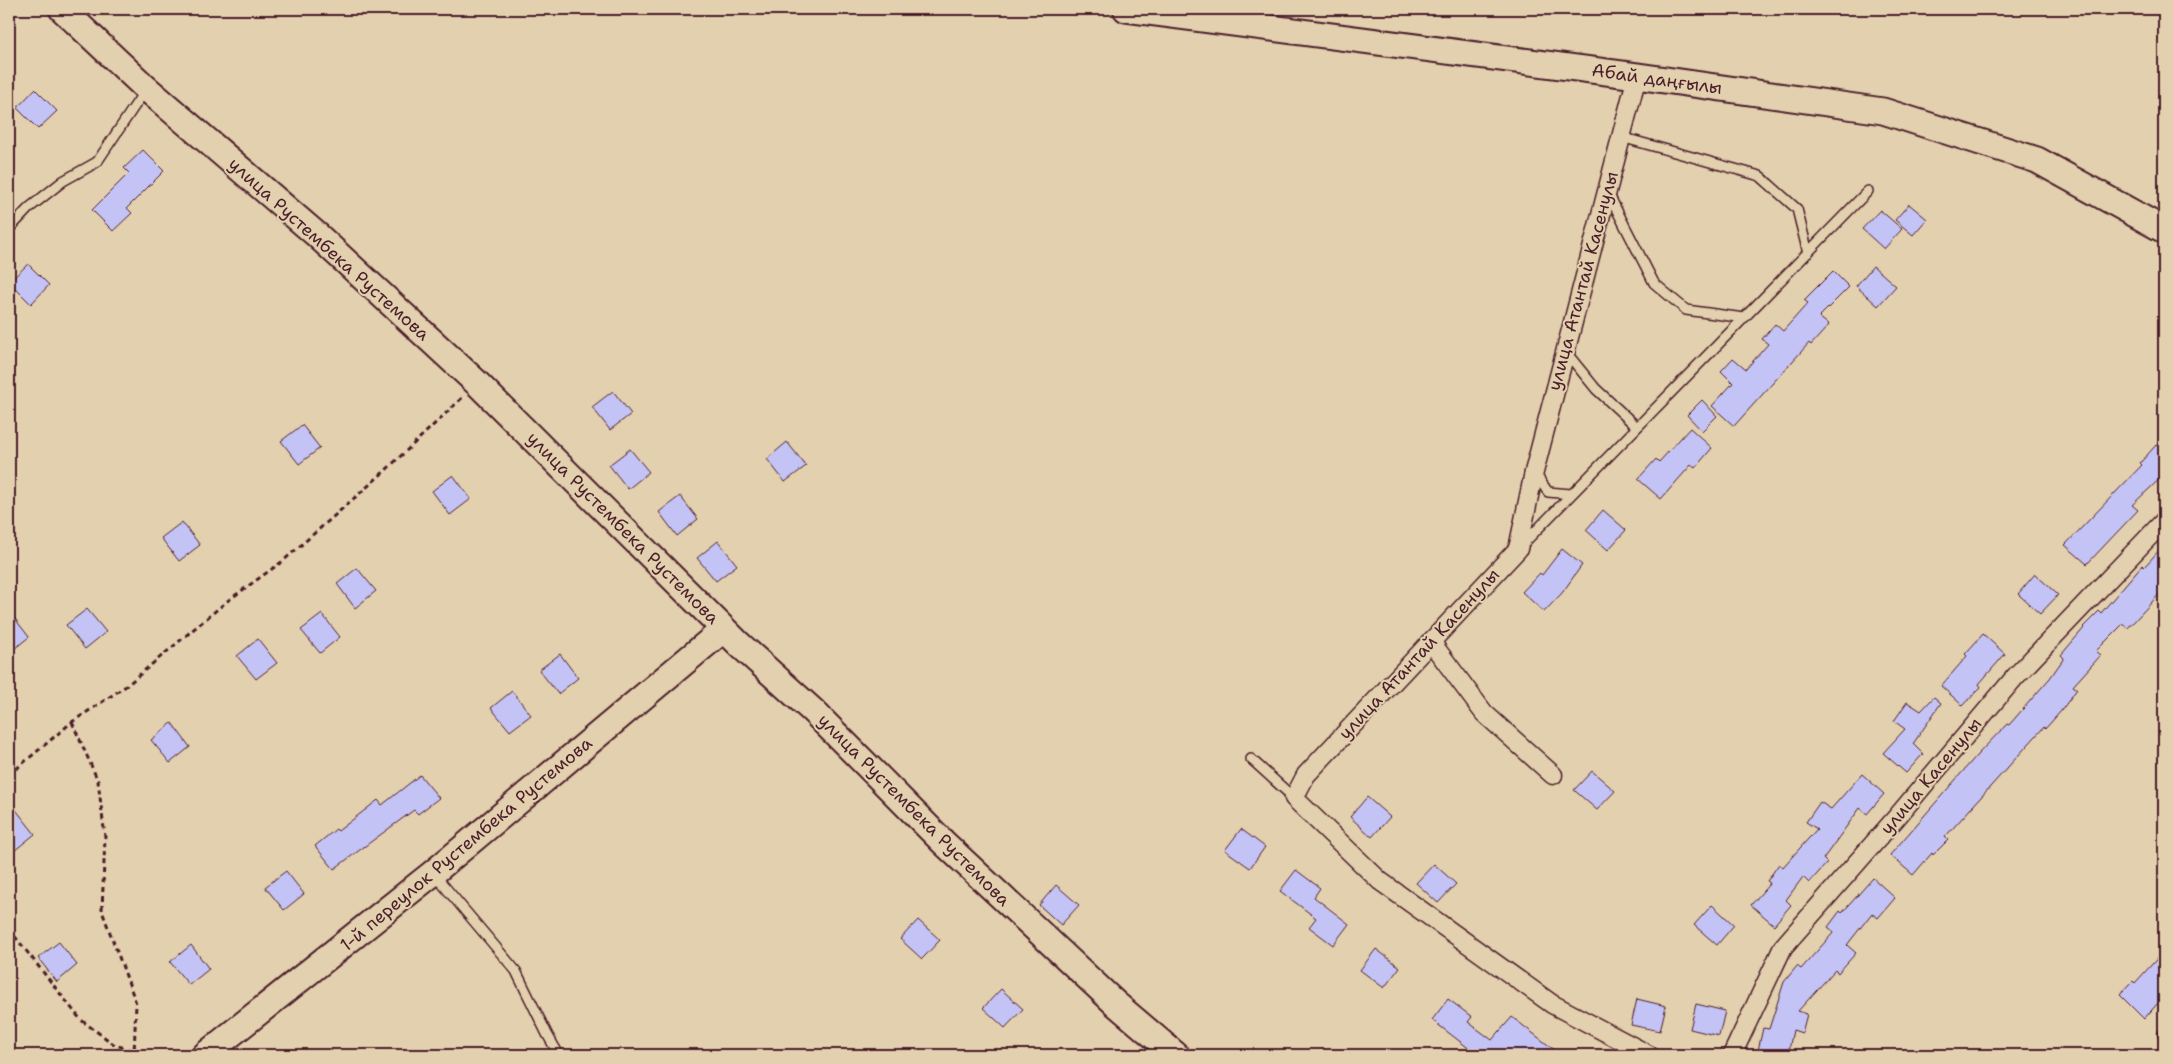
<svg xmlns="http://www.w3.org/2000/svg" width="2173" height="1064" font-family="'Shantell Sans',sans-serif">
<rect width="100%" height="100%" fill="#e3d0ae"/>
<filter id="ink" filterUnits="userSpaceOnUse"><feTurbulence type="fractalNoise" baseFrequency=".02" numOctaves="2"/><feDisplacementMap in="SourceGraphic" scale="10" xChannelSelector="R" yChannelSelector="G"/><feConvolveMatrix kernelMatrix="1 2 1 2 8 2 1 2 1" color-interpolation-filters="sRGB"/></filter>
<g filter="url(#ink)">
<path fill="#c4c3f6" stroke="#4a1f2b" d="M35 89 57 111 38 129 17 108Z
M143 150 164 171 127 208 132 213 113 231 92 210 129 173 124 168Z
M1909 204 1927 219 1913 235 1895 220Z
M1880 210 1902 229 1884 249 1862 229Z
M28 264 49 285 31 304 9 282Z
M1873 266 1896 286 1878 306 1856 286Z
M1833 271 1849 287 1819 317 1829 325 1811 345 1809 343 1734 426 1712 406 1733 383 1721 371 1733 358 1746 369 1768 344 1762 339 1775 324 1783 331 1808 303 1804 300Z
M613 391 631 414 610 430 592 407Z
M1702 400 1717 416 1702 431 1687 415Z
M302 425 320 448 299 464 281 441Z
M1690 428 1712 448 1695 468 1691 465 1661 499 1638 479 1656 459 1659 462Z
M2164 436V475L2132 505 2138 510 2087 564 2065 545 2142 465 2140 463Z
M787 442 806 466 785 482 767 459Z
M630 449 649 472 628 489 609 465Z
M453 475 471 499 450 515 432 491Z
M680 496 698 519 677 536 659 512Z
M1603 510 1626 530 1608 550 1586 530Z
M182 522 200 545 179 561 161 538Z
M718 541 737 565 716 581 697 558Z
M2164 545V589L2128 628 2123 624 2096 651 2101 655 2073 686 2077 689 2061 711 2045 729 2044 727 1945 837 1948 840 1933 855 1932 853 1913 875 1890 855 1978 754 2007 724 2009 725 2050 678 2064 658 2061 655 2084 628 2083 627 2099 611 2101 613 2142 565 2144 567Z
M1562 549 1582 565 1562 593 1544 612 1522 592 1540 573 1542 575Z
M357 568 376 591 355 608 337 584Z
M2035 574 2058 595 2040 614 2018 594Z
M87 609 106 632 85 649 66 625Z
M9 611 29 637 9 653Z
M322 614 340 637 320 653 301 630Z
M1983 634 2005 654 1979 684 1981 687 1963 706 1941 686 1967 656 1965 654Z
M258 639 277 663 256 679 237 656Z
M560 654 578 678 558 694 539 670Z
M512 691 531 715 510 731 491 708Z
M1934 697 1941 703 1913 744 1923 754 1906 773 1883 753 1905 729 1894 721 1907 702 1921 711Z
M172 723 190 747 170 763 151 740Z
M1592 771 1615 791 1597 810 1574 790Z
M1862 774 1884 794 1867 814 1860 808 1823 859 1827 863 1809 883 1803 877 1786 900 1791 905 1774 925 1751 905 1770 883 1767 881 1779 864 1783 867 1817 829 1806 822 1820 802 1831 809Z
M420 775 439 798 418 814 414 810 334 869 315 846 336 829 338 831 378 800 382 805Z
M1367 797 1390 817 1372 837 1350 817Z
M9 801 35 834 9 855Z
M1241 829 1265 847 1250 868 1225 850Z
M1434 864 1456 884 1438 903 1416 883Z
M1296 870 1320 888 1314 897 1349 924 1333 945 1309 927 1316 918 1280 891Z
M286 871 304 894 284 910 265 887Z
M1873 878 1895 898 1878 918 1872 913 1847 945 1856 953 1838 973 1835 970 1798 1011 1807 1014 1802 1033 1793 1030 1788 1055H1757L1763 1028 1769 1029 1784 982 1797 966 1801 969 1834 932 1828 927 1840 911 1842 913Z
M1056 885 1079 905 1061 925 1039 905Z
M1712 905 1734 925 1717 945 1694 925Z
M918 920 940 940 922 959 900 939Z
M59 942 77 965 57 982 38 958Z
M191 945 209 969 189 985 170 962Z
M1376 949 1400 967 1384 988 1360 970Z
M2164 951V996L2144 1019 2120 995 2133 981 2135 983Z
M1001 989 1023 1009 1005 1028 983 1008Z
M1448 999 1472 1017 1468 1022 1492 1040 1512 1017 1561 1055H1467L1471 1050 1432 1020Z
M1637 999 1666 1006 1660 1031 1631 1025Z
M1696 1004 1725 1011 1719 1036 1690 1029Z"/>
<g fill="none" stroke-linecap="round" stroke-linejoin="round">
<g stroke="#4a1f2b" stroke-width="12">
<path id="lane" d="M1621 137 1760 176 1797 209 1808 253
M1608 193 1654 283 1686 310 1744 318
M9 229 29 208 63 181 97 162 146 89
M1565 351 1596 389 1637 427
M1534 472 1548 492 1571 494
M1522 545 1868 191
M1251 759 1294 798
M434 874 516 971 547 1034 559 1055
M2163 1034 2164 1033"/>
</g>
<g stroke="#4a1f2b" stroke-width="21">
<path id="street" d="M1637 76 1534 472 1518 549 1306 775 1294 798 1380 881 1552 1004 1649 1055
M1431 642 1484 713 1553 775
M1732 1055 1783 947 1896 818 2015 677 2164 521"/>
</g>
<g stroke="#4a1f2b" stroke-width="29">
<path id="secondary" d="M62 9 146 88 317 235 477 383 739 644 813 711 943 842 1116 1004 1176 1055
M1126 9 1637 76 1883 111 2037 160 2164 230
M205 1055 433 873 724 629"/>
</g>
<path stroke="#4a1f2b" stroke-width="3" stroke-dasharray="5 4" stroke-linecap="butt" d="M72 722 98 781 105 837 102 911 136 1003 134 1055
M9 775 72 722 126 686 226 602 283 561 385 471 463 397
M9 929 81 1020 115 1045 135 1051"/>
<use href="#lane" stroke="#e3d0ae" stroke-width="9"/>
<use href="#street" stroke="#e3d0ae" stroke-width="18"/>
<use href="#secondary" stroke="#e3d0ae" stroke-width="25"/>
</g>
</g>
<g text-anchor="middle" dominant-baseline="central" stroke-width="4" stroke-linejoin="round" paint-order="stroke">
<g font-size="18" fill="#4a1f2b" stroke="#e3d0ae">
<text transform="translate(1657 79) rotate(8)">Абай даңғылы</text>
<text transform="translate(329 249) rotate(42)">улица Рустембека Рустемова</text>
<text transform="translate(1583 281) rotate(-75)">улица Атантай Касенулы</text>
<text transform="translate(623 528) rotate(45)">улица Рустембека Рустемова</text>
<text transform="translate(1419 654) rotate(-47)">улица Атантай Касенулы</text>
<text transform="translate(1931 776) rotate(-50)">улица Касенулы</text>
<text transform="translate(914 810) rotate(45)">улица Рустембека Рустемова</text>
<text transform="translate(466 844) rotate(-40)">1-й переулок Рустембека Рустемова</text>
</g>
</g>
<rect width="2173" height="1064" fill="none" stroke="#e3d0ae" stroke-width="30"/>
<rect x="15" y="15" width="2143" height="1034" fill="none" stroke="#4a1f2b" stroke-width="2" filter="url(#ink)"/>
</svg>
